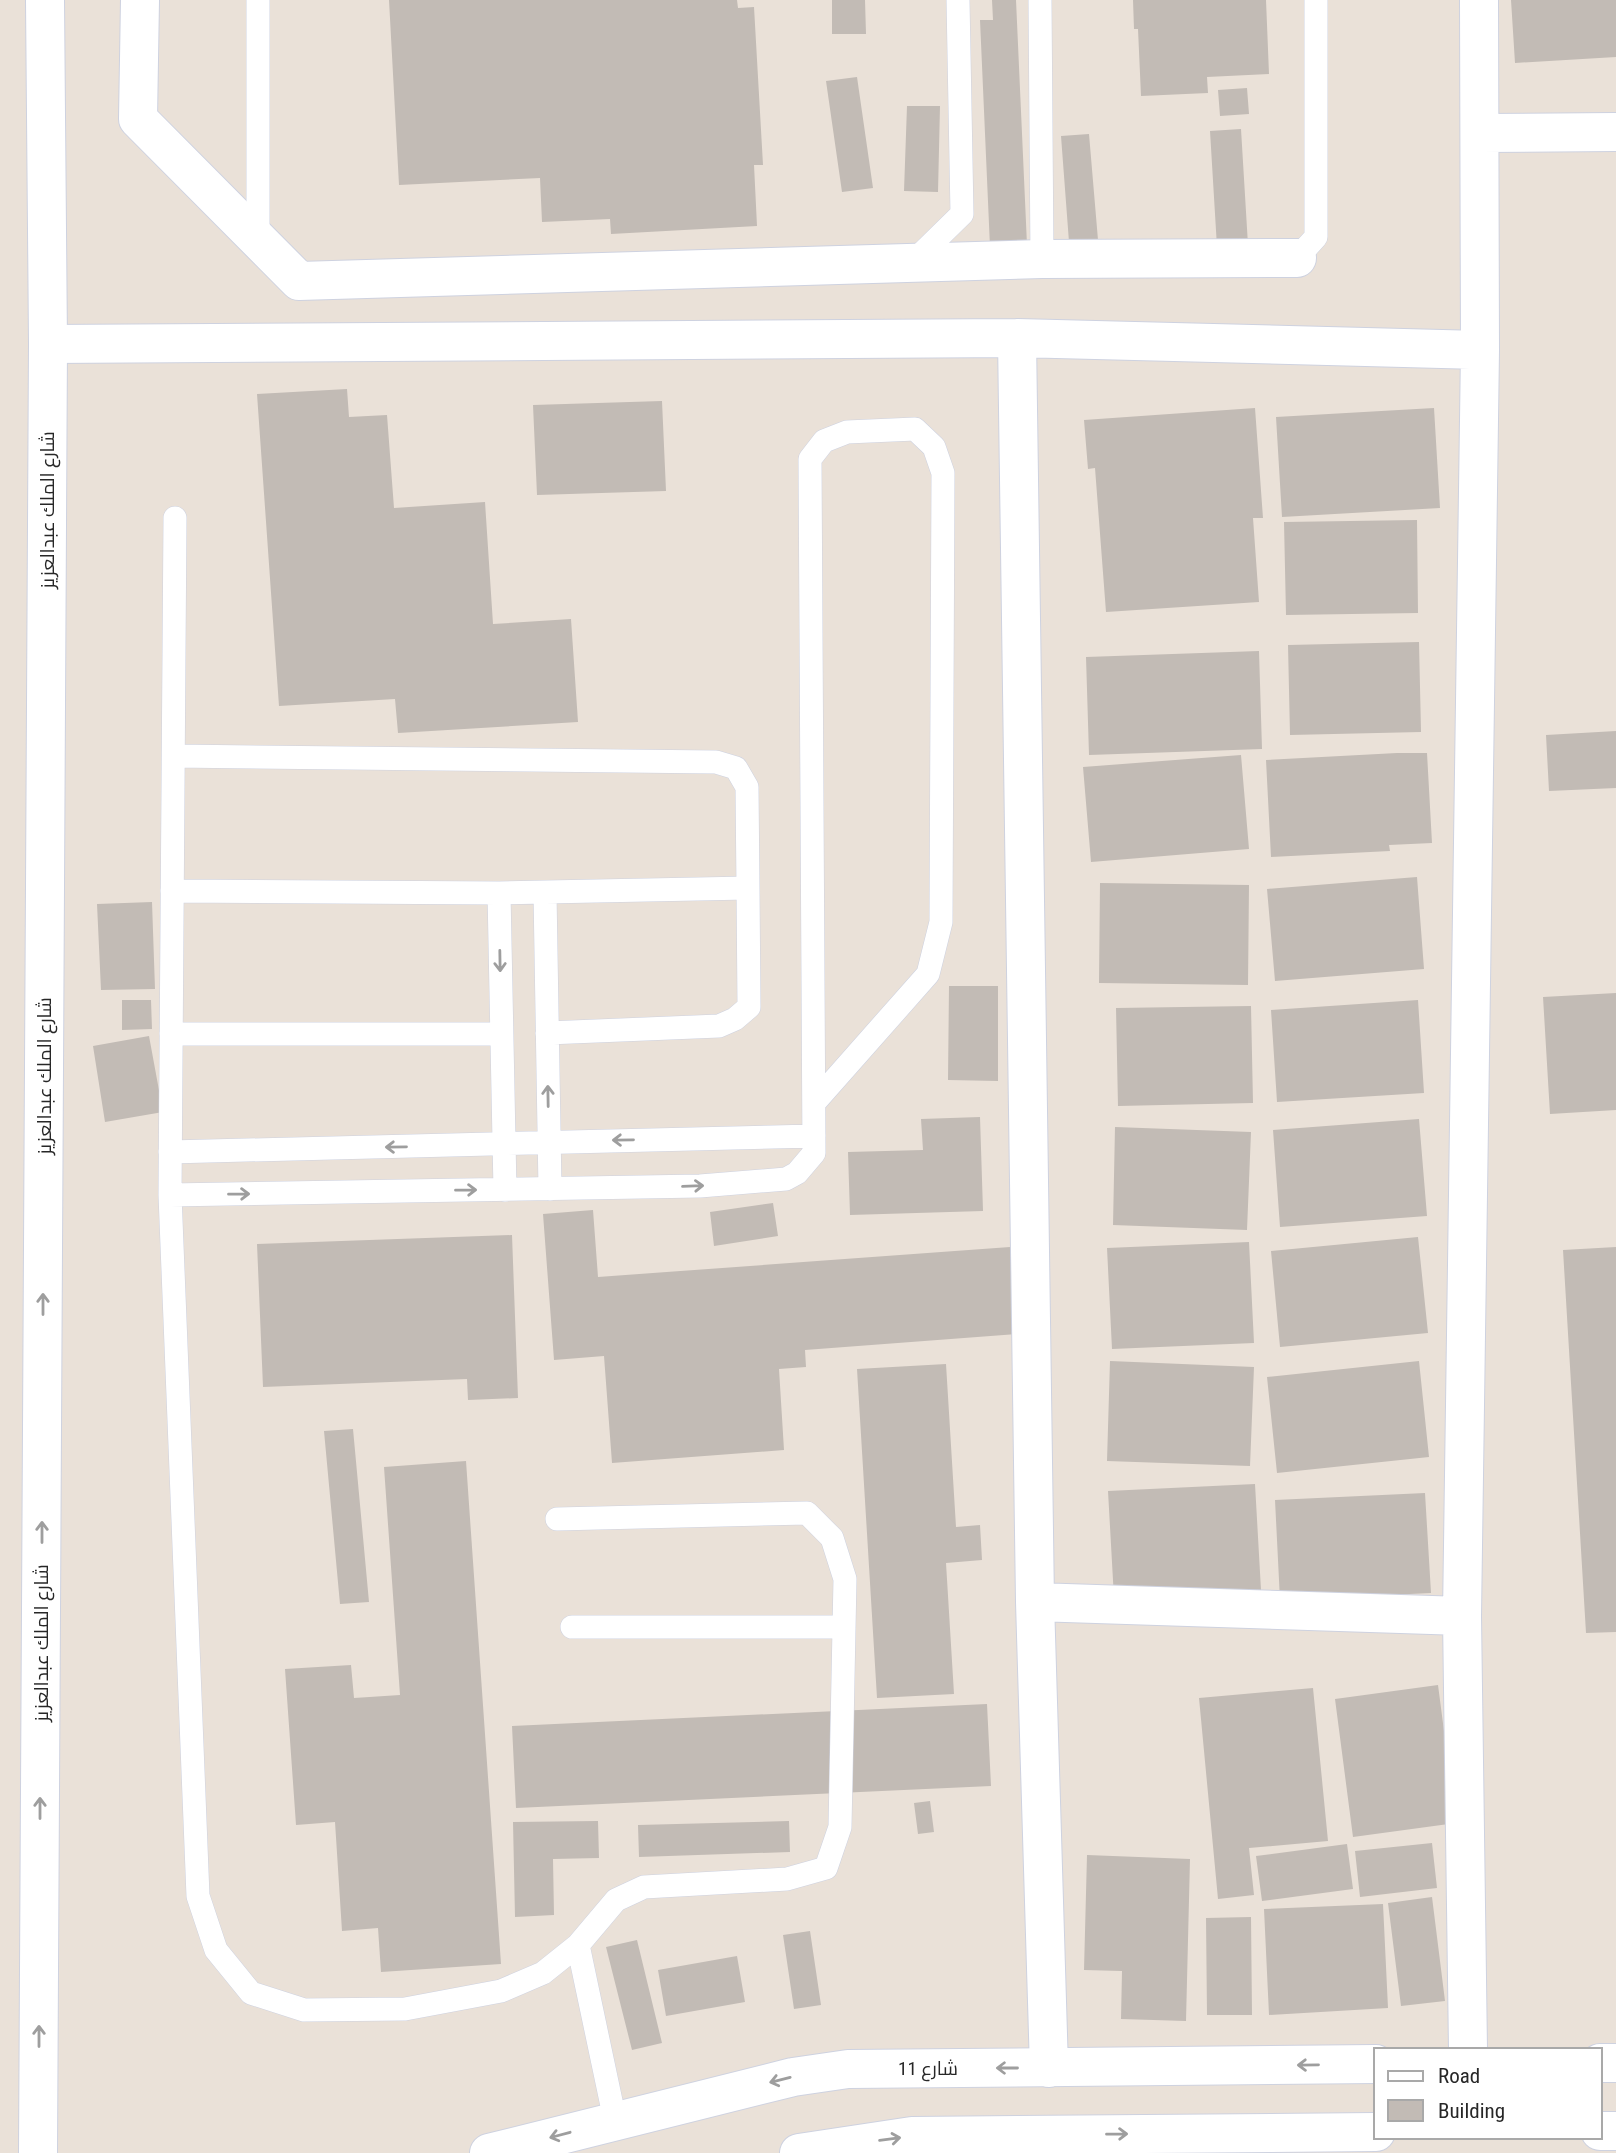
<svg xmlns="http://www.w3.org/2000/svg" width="1616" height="2153" font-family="'Roboto Condensed',Cairo,sans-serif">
<rect width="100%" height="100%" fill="#eae1d8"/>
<path fill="#c2bbb5" d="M389 0H737L738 8 754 7 763 165H754L757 226 611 234 610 219 542 222 540 178 399 185Z
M832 0H865L866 34H832Z
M992 0H1016L1027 245 990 247 980 20H993Z
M1133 0H1266L1269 74 1207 77 1208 93 1141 96 1138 29H1134Z
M1511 0H1616V57L1515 63Z
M857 77 873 188 842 192 826 81Z
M1247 88 1249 114 1220 116 1218 90Z
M907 106H940L938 192 904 191Z
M1241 129 1248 245 1217 247 1210 131Z
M1089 134 1098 240 1069 242 1061 136Z
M347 389 349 417 387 415 394 508 485 502 493 624 571 619 578 722 398 733 395 699 279 706 257 394Z
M662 401 666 491 537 495 533 405Z
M1255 408 1263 518H1253L1259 602 1106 612 1095 468 1088 469 1084 420Z
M1434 408 1440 508 1282 517 1276 417Z
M1417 520 1418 613 1286 615 1284 522Z
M1419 642 1421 732 1290 735 1288 645Z
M1259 651 1262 749 1089 755 1086 657Z
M1616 731V788L1549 791 1546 735Z
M1397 753H1427L1432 843 1389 845 1390 851 1271 857 1266 760Z
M1241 755 1249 849 1091 862 1083 767Z
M1417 877 1424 969 1275 981 1267 889Z
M1100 883 1249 885 1248 985 1099 983Z
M152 902 155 989 101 990 97 904Z
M949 986H998V1081L948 1080Z
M1616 993V1110L1550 1114 1543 997Z
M122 1000H151L152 1029 122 1030Z
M1418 1000 1424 1093 1277 1102 1271 1010Z
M1251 1006 1253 1103 1118 1106 1116 1008Z
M149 1036 163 1112 105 1122 93 1046Z
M980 1117 983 1211 850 1215 848 1152 923 1150 921 1119Z
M1419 1119 1427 1216 1280 1227 1273 1130Z
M1115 1127 1251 1132 1247 1230 1113 1225Z
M773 1203 778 1236 714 1246 710 1212Z
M593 1210 598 1277 1010 1247 1017 1334 805 1350 806 1367 779 1369 784 1450 612 1463 604 1356 554 1360 543 1214Z
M512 1235 518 1398 468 1400 467 1379 263 1387 257 1244Z
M1418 1237 1428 1333 1280 1347 1271 1251Z
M1249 1242 1254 1343 1112 1349 1107 1248Z
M1616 1247V1632L1586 1633 1563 1250Z
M1110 1361 1254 1367 1250 1466 1107 1461Z
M1419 1361 1429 1457 1277 1473 1267 1377Z
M946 1364 956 1527 980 1525 982 1560 946 1563 954 1694 877 1698 857 1369Z
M353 1429 369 1602 340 1604 324 1431Z
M466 1461 501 1964 381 1972 378 1928 342 1931 335 1822 296 1825 285 1669 351 1665 354 1698 400 1695 384 1467Z
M1255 1484 1261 1590 1114 1598 1108 1491Z
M1425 1493 1431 1593 1280 1600 1275 1500Z
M1438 1685 1456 1823 1353 1837 1335 1699Z
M1313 1688 1328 1841 1249 1848 1254 1895 1218 1899 1199 1698Z
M987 1704 991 1786 516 1808 512 1726Z
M930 1801 934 1832 918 1834 914 1803Z
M598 1821 599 1858 553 1859 554 1915 515 1917 513 1822Z
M789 1821 790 1852 639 1857 638 1825Z
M1432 1843 1437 1888 1360 1897 1355 1851Z
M1347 1844 1353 1889 1262 1901 1256 1856Z
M1087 1855 1190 1859 1186 2021 1121 2019 1122 1971 1084 1970Z
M1432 1897 1445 2001 1401 2006 1388 1903Z
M1383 1904 1388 2008 1269 2015 1264 1909Z
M1251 1917 1252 2015H1207L1206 1918Z
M810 1931 821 2005 794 2009 783 1935Z
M637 1940 662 2043 632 2050 606 1947Z
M737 1956 745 2002 666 2016 658 1970Z"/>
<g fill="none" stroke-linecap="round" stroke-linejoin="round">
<g stroke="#ced2e0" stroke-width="24">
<path id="service" d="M1040 0 1042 259
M258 238V0
M1297 258 1316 237V0
M913 262 962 214 958 0
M175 518 170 1195 198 1896 216 1950 251 1993 304 2010 405 2009 501 1991 543 1973 578 1945 616 1900 644 1887 787 1879 826 1868 840 1827 845 1579 832 1538 807 1513 557 1519
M172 891 499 893 748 888 747 787 736 768 716 762 174 756
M499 893 505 1190
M545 893 550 1189
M547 1033 719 1026 735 1019 749 1007 748 888
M171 1034H501
M170 1152 814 1136
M170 1195 700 1186 786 1179 797 1173 814 1153 810 459 824 441 847 432 915 429 934 447 943 473 941 922 928 974 814 1103
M572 1627H844
M578 1945 615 2120"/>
</g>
<g stroke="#ced2e0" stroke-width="40">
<path id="minor" d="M140 0 138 119 299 281 1042 259 1297 258
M1481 133 1616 132
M1017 338 1035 1602 1049 2068
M48 344 1017 338 1480 350
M1035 1602 1462 1616
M1468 2050 1462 1616 1480 350 1479 0"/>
</g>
<g stroke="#ced2e0" stroke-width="40">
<path id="tertiary" d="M1600 2063H1616
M1600 2131H1616
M38 2153 48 344 45 0
M489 2153 793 2077 848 2069 1376 2064
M799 2153 912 2136 1376 2132"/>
</g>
<use href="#service" stroke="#fff" stroke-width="23"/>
<use href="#minor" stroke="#fff" stroke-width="38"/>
<use href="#tertiary" stroke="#fff" stroke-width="38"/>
</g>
<defs><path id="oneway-shaft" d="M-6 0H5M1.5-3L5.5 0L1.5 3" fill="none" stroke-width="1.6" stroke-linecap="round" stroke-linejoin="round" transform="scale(1.75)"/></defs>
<g stroke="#9e9e9e">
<use href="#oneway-shaft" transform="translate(500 961) rotate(89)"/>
<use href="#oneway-shaft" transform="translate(548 1096) rotate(-91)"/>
<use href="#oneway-shaft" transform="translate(623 1140) rotate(179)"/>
<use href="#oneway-shaft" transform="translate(396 1147) rotate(179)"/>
<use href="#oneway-shaft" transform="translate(693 1186) rotate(-2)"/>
<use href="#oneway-shaft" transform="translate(466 1190) rotate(-1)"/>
<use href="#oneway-shaft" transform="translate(239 1194) rotate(-1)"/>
<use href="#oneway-shaft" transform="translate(43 1304) rotate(-90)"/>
<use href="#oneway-shaft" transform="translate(42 1532) rotate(-90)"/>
<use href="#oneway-shaft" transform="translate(40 1808) rotate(-90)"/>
<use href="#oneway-shaft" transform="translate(39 2036) rotate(-90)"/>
<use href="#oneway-shaft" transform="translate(1308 2065) rotate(179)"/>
<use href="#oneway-shaft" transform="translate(1007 2068) rotate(-180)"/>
<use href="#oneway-shaft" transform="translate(780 2080) rotate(166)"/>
<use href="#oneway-shaft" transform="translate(1117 2134) rotate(-1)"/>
<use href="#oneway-shaft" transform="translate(560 2135) rotate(165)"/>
<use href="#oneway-shaft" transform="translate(890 2139) rotate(-7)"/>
</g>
<g text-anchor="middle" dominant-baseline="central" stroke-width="7" stroke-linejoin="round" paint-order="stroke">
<g font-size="19" fill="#272727" stroke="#fff">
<text transform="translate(47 510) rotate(-90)">شارع الملك عبدالعزيز</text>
<text transform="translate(44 1076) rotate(-90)">شارع الملك عبدالعزيز</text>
<text transform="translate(41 1643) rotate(-90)">شارع الملك عبدالعزيز</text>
<text x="928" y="2068">شارع 11</text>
</g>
</g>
<rect x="1374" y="2048" width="228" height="91" fill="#ffffff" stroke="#a9a9a9" stroke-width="2"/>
<rect x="1388" y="2071" width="35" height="10" fill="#ffffff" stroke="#a9a9a9" stroke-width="2"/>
<text x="1438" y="2083" font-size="21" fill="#272727">Road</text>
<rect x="1388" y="2100" width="35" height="21" fill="#c2bbb5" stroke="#a9a9a9" stroke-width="2"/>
<text x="1438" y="2118" font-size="21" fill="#272727">Building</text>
</svg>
